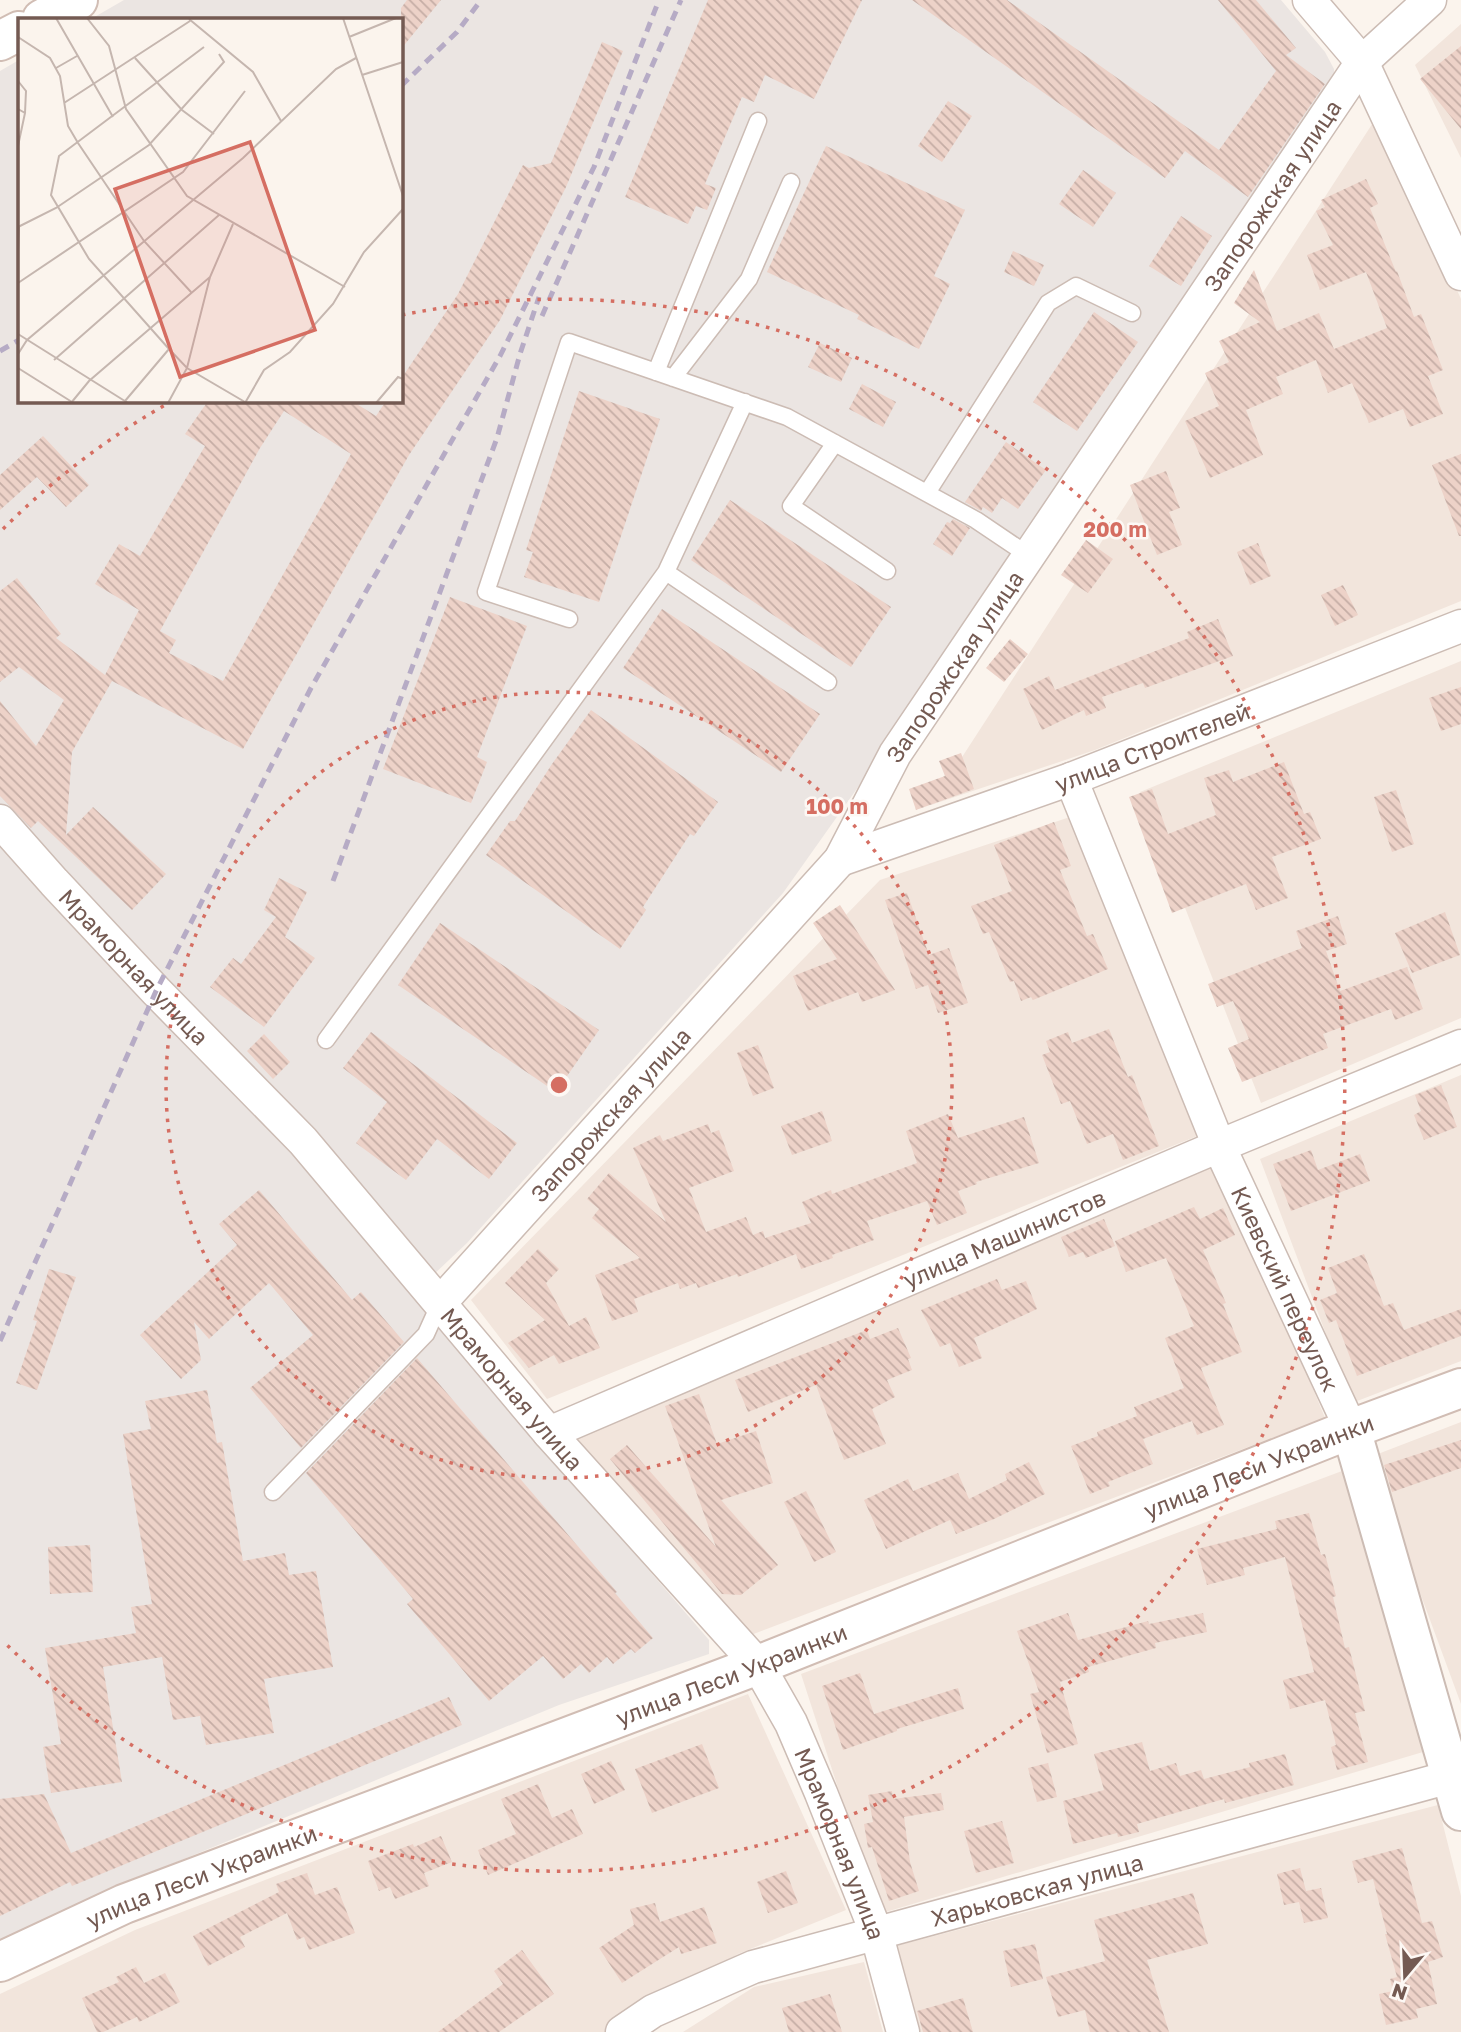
<svg xmlns="http://www.w3.org/2000/svg" width="1461" height="2032" font-family="'Golos Text',sans-serif">
<defs>
<pattern id="building-back-hatch" width="6" height="6" patternUnits="userSpaceOnUse" patternTransform="scale(1.75)"><rect width="6" height="6" fill="#edd2c8"/><path d="M-1 5l2 2M0 0l6 6M5-1l2 2" fill="none" stroke="#c5ada5"/></pattern>
</defs>
<rect width="100%" height="100%" fill="#fbf4ed"/>
<path fill="#f2e5dc" d="M1461 24V158L1415 65Z
M1378 115 1461 299V601L1095 750 931 805Z
M1461 661V1018L1261 1103 1140 792Z
M1088 811 1212 1130 547 1399 471 1300 880 880Z
M1461 1075V1361L1352 1403 1260 1159Z
M1220 1162 1325 1418 751 1635 565 1427Z
M1461 1422V1704L1370 1457Z
M1342 1471 1423 1752 879 1914 801 1674Z
M748 1694 846 1910 738 1954 610 2032H0V1994L135 1930Z
M1438 1805 1461 1896V2032H915L892 1947Z
M864 1962 883 2032H683L754 1987Z"/>
<path fill="#ebe5e2" d="M124 0H1281L1325 52 1334 69V84L868 773 783 893 467 1243 412 1295 709 1640V1654L559 1705 140 1877 0 1941V71L19 60V401H401V19H91Z"/>
<path fill="url(#building-back-hatch)" fill-rule="evenodd" d="M407 0H441L401 49V8Z
M708 0H862L814 99 765 75 754 102 742 97 705 184 716 188 707 210 696 206 688 224 625 197Z
M912 0H1007L1219 150 1276 71 1218 0H1256L1296 48 1286 55 1325 84 1248 197 1185 151 1165 178Z
M602 42 623 51 566 187 500 320 409 455 243 749 112 681 72 752 66 835 93 807 166 874 132 910 38 821 31 828 0 796V701L36 746 64 700 19 667 0 682V591L17 578 61 634 56 638 105 675 139 610 95 584 119 544 140 556 205 446 185 434 208 401H352L376 416 386 401H401V379L458 294 523 165 529 168 551 163ZM284 411 351 454 223 681 169 653 176 640 160 631 260 448Z
M1461 46V129L1420 79Z
M948 101 972 116 942 162 918 146Z
M826 146 965 210 934 276 950 284 919 349 857 319 859 315 767 272Z
M1083 170 1116 193 1093 227 1059 204Z
M1366 179 1378 204 1370 208 1396 272 1397 271 1414 317 1421 314 1443 370 1428 376 1443 414 1410 427 1403 409 1369 423 1352 383 1328 393 1316 360 1276 377 1283 394 1246 410 1263 455 1210 478 1185 421 1219 406 1205 373 1229 362 1219 341 1260 322 1234 303 1254 270 1277 331 1319 313 1334 349 1387 328 1366 272 1320 290 1307 255 1333 245 1316 211 1325 207 1321 200Z
M1181 216 1212 236 1181 286 1149 266Z
M1013 251 1044 265 1034 286 1004 272Z
M1094 312 1138 342 1077 431 1033 402Z
M820 343 852 358 841 382 808 367Z
M862 384 896 402 883 427 849 409Z
M579 391 660 419 599 602 524 577 533 552 526 550Z
M43 436 89 485 66 507 37 477 0 510V475Z
M1006 442 1046 470 1018 509 1002 498 992 513 983 507 981 511 965 502Z
M1461 454V536H1459L1432 465Z
M1166 471 1180 508 1169 512 1182 545 1157 555 1130 485Z
M730 500 891 607 851 667 691 560Z
M953 519 970 528 952 556 933 544 947 522 950 523Z
M1086 540 1113 559 1088 593 1061 575Z
M1258 543 1271 576 1250 585 1237 552Z
M1343 585 1358 615 1335 626 1321 595Z
M450 597 527 626 477 757 487 762 471 803 383 769Z
M662 609 820 714 781 772 623 668Z
M1218 619 1233 656 1145 688 1143 683 1102 697 1106 708 1086 716 1084 710 1042 730 1023 689 1049 676 1055 690 1189 638 1187 632Z
M1010 639 1028 654 1004 682 986 668Z
M1461 687V724L1441 731 1429 698Z
M591 710 718 802 694 836 690 834 643 907 646 910 620 949 486 855 510 821H515L552 764Z
M961 753 974 789 916 810 909 789 945 776 939 761Z
M1284 762 1304 814 1310 812 1321 839 1272 857 1288 898 1256 910 1246 884 1172 913 1129 797 1152 789 1168 834 1216 815 1204 778 1229 770 1233 782Z
M1396 790 1414 844 1392 852 1374 797Z
M1054 822 1071 866 1060 870 1087 936 1093 934 1108 969 1033 1000 1031 997 1021 1001 1014 981 1010 982 989 932 983 934 971 906 1012 891 994 845Z
M279 878 307 892 285 937 315 958 264 1027 210 987 233 958 241 964 276 917 264 910Z
M907 893 929 955 949 948 968 1003 938 1013 928 985 916 989 885 900Z
M840 905 895 990 862 1002 858 992 808 1011 793 976 837 959 813 923Z
M1445 912 1460 955 1412 973 1395 933Z
M1338 916 1347 944 1326 951 1340 991 1407 967 1423 1009 1395 1020 1391 1009 1323 1034 1328 1048 1242 1082 1228 1048 1249 1039 1233 1001 1217 1007 1208 984 1302 948 1296 931Z
M440 923 599 1030 556 1092 398 985Z
M1109 1029 1128 1077 1132 1075 1159 1146 1123 1160 1113 1134 1087 1144 1070 1101 1061 1104 1042 1055 1050 1052 1046 1041 1068 1032 1072 1043Z
M371 1032 517 1143 489 1179 437 1139 406 1180 356 1143 387 1102 343 1068Z
M264 1034 290 1062 273 1079 247 1051Z
M758 1045 774 1088 753 1096 737 1053Z
M1441 1085 1457 1127 1424 1140 1414 1115 1421 1111 1415 1095Z
M822 1111 832 1141 792 1155 781 1126Z
M948 1114 958 1138 1024 1117 1039 1163 976 1182 977 1184 958 1191 967 1213 937 1225 927 1201 867 1221 874 1240 832 1255 833 1258 801 1269 796 1254 738 1277 737 1274 698 1288 696 1283 680 1289 678 1283 634 1299 638 1312 612 1321 595 1275 640 1258 592 1218 599 1209 587 1199 609 1173 666 1222 633 1148 660 1135 663 1141 708 1124 711 1133 719 1130 734 1171 689 1188 706 1232 746 1217 753 1235 763 1231 765 1238 811 1223 802 1202 831 1190 832 1194 917 1163 906 1131Z
M1311 1150 1318 1170 1360 1154 1370 1181 1291 1211 1273 1164Z
M259 1190 352 1300 361 1292 404 1342 301 1448 250 1388 313 1335 269 1283 209 1339 194 1322 201 1360 181 1379 140 1335 237 1245 219 1224Z
M1194 1207 1200 1219 1223 1208 1235 1235 1203 1250 1226 1303 1223 1304 1242 1352 1201 1368 1224 1425 1197 1435 1192 1421 1143 1439 1153 1464 1108 1482 1110 1486 1090 1494 1071 1446 1098 1436 1097 1432 1137 1416 1134 1407 1184 1388 1165 1338 1194 1326 1166 1258 1126 1272 1115 1241Z
M1104 1219 1115 1246 1086 1258 1083 1252 1069 1257 1061 1237Z
M538 1249 559 1269 546 1283 569 1326 586 1317 600 1348 559 1364 554 1355 529 1368 508 1343 545 1320 505 1283Z
M1364 1254 1384 1306 1393 1303 1404 1330 1461 1309V1336L1357 1376 1336 1320 1329 1323 1320 1300 1337 1293 1328 1268Z
M49 1269 76 1277 37 1390 16 1383 37 1321 33 1320Z
M997 1279 1002 1290 1026 1281 1037 1309 974 1338 982 1358 959 1367 950 1343 940 1347 921 1310Z
M898 1328 911 1358 908 1359 912 1370 887 1380 895 1397 872 1409 886 1444 844 1460 816 1385 748 1412 735 1380 867 1330 870 1339Z
M417 1358 617 1592 615 1593 653 1638 635 1653 631 1649 613 1664 607 1657 589 1673 581 1664 563 1679 543 1656 489 1701 407 1604 413 1599 306 1473Z
M207 1390 217 1443 222 1442 243 1561 285 1553 289 1575 316 1571 333 1667 264 1679 274 1733 206 1745 200 1716 173 1720 162 1657 103 1667 122 1782 51 1793 43 1747 61 1744 45 1648 136 1633 131 1607 152 1604 123 1434 151 1429 145 1401Z
M699 1394 717 1444 756 1431 773 1483 721 1500 778 1565 741 1595 722 1594 610 1459 627 1445 716 1547 665 1406Z
M1461 1440V1468L1392 1492 1384 1465Z
M1029 1462 1045 1494 994 1519 956 1534 950 1520 886 1549 864 1500 908 1479 913 1491 958 1473 969 1499 1007 1480 1005 1474Z
M806 1491 836 1552 814 1562 784 1502Z
M1309 1513 1321 1555 1325 1554 1336 1596 1333 1597 1345 1648 1349 1647 1365 1711 1355 1713 1368 1762 1337 1770 1331 1747 1336 1745 1325 1700 1290 1709 1283 1680 1314 1672 1285 1557 1243 1568 1245 1575 1207 1585 1197 1549 1277 1529 1275 1521Z
M90 1545 93 1592 50 1594 48 1547Z
M1068 1613 1078 1640 1148 1621 1149 1624 1203 1613 1207 1632 1155 1643 1156 1648 1088 1667 1089 1672 1060 1682 1078 1744 1047 1753 1030 1694 1039 1692 1017 1631Z
M860 1673 874 1714 958 1688 964 1709 897 1729V1731L843 1750 822 1686Z
M449 1697 462 1725 72 1886 70 1882 0 1916V1799L44 1794 71 1853Z
M1142 1742 1150 1771 1176 1763 1180 1776 1201 1770 1204 1779 1250 1767 1249 1763 1285 1754 1294 1785 1225 1803 1224 1799 1137 1824 1139 1832 1118 1837 1117 1833 1073 1844 1063 1801 1104 1790 1094 1754Z
M702 1744 719 1788 652 1813 635 1769Z
M611 1761 625 1790 594 1804 581 1774Z
M1048 1763 1057 1797 1037 1802 1028 1768Z
M538 1784 552 1818 572 1809 583 1834 488 1875 478 1850 516 1834 501 1799Z
M892 1791 893 1799 941 1793 944 1810 904 1817 910 1862 919 1891 889 1901 872 1847 868 1848 864 1824 873 1822 868 1795Z
M1002 1821 1014 1863 976 1873 964 1831Z
M441 1836 452 1862 424 1873 429 1886 395 1899 390 1887 379 1891 368 1861 413 1844 414 1847Z
M1402 1848 1422 1923 1432 1921 1443 1957 1428 1962 1437 2004 1416 2009 1418 2018 1386 2025 1379 1994 1393 1991 1390 1979 1397 1977 1385 1934H1387L1373 1879 1358 1883 1352 1861Z
M1300 1868 1306 1891 1321 1888 1328 1918 1304 1923 1299 1902 1284 1905 1277 1874Z
M786 1871 798 1903 768 1913 757 1882Z
M307 1873 315 1895 337 1887 355 1933 309 1950 304 1937 297 1940 287 1913 240 1937 245 1947 208 1966 193 1936 279 1892 276 1884Z
M1193 1893 1208 1944 1147 1960 1169 2032H1090L1085 2010 1058 2017 1046 1977 1105 1961 1094 1920Z
M655 1903 660 1922 704 1907 717 1943 681 1954 679 1947 622 1983 599 1948 634 1925 630 1909Z
M1035 1944 1043 1979 1011 1987 1003 1951Z
M522 1950 554 1994 499 2032H438L503 1984 494 1971Z
M136 1967 144 1983 165 1973 180 2002 139 2022 137 2017 103 2032H97L82 1998 119 1982 116 1977Z
M830 1994 842 2032H789L782 2008Z
M963 1998 973 2032H923L917 2011Z"/>
<g fill="none" stroke-linecap="round" stroke-linejoin="round">
<g stroke="#ccbcb4" stroke-width="19">
<path id="service" d="M656 372 758 121
M673 378 749 279 791 182
M745 402 666 572 828 682
M835 443 791 506 887 571
M927 493 1048 303 1076 286 1132 313
M569 619 486 592 569 342 787 417 976 520 1028 555
M326 1040 666 572
M273 1492 426 1334 440 1303"/>
</g>
<g stroke="#ccbcb4" stroke-width="35">
<g id="minor">
<path d="M1309 0 1362 62 1461 274"/>
<path id="s1" d="M1071 779 1219 1146 1351 1429"/>
<path id="s2" d="M0 821 54 882 156 991 303 1141 549 1433 758 1665 791 1723 821 1793 876 1932 903 2032"/>
<path id="s3" d="M840 860 1071 779 1461 626"/>
<path id="s4" d="M440 1303 840 860 895 754 1362 62 1430 0"/>
<path id="s5" d="M549 1433 1219 1146 1461 1046"/>
<path id="s6" d="M622 2032 653 2011 753 1967 1461 1774"/>
</g>
</g>
<g stroke="#ccbcb4" stroke-width="42">
<path id="tertiary" d="M1351 1429 1461 1811"/>
</g>
<g stroke="#d1bdb4" stroke-width="42">
<g id="secondary">
<path d="M42 19 78 0"/>
<path d="M0 41 19 31"/>
<path id="s7" d="M0 1962 124 1904 758 1665 1351 1429 1461 1388"/>
</g>
</g>
<use href="#service" stroke="#fff" stroke-width="16"/>
<use href="#minor" stroke="#fff" stroke-width="32"/>
<use href="#tertiary" stroke="#fff" stroke-width="38"/>
<use href="#secondary" stroke="#fff" stroke-width="38"/>
<path stroke="#b6abc5" stroke-width="5" stroke-dasharray="10 7" stroke-linecap="butt" d="M401 86 457 32 481 0
M542 316 681 0
M0 351 19 340
M333 881 497 438 520 354 539 297
M0 1341 156 991 311 688 500 356 594 167 659 0"/>
</g>
<g fill="none" stroke="#d56e62" stroke-width="3.5" stroke-dasharray="3.5 7">
<circle cx="559" cy="1085" r="393"/>
<path d="M3 529A786 786 0 0 1 172 401M402 315A786 786 0 1 1 3 1641"/>
</g>
<g text-anchor="middle" dominant-baseline="central" stroke-width="5" stroke-linejoin="round" paint-order="stroke">
<g font-size="23" fill="#745a52" stroke="#fdf8f4">
<text stroke="none"><textPath href="#s4" startOffset="1390">Запорожская улица</textPath></text>
<text stroke="none"><textPath href="#s4" startOffset="822">Запорожская улица</textPath></text>
<text stroke="none"><textPath href="#s3" startOffset="332">улица Строителей</textPath></text>
<text stroke="none"><textPath href="#s2" startOffset="198">Мраморная улица</textPath></text>
<text stroke="none"><textPath href="#s4" startOffset="254">Запорожская улица</textPath></text>
<text stroke="none"><textPath href="#s5" startOffset="495">улица Машинистов</textPath></text>
<text stroke="none"><textPath href="#s1" startOffset="553">Киевский переулок</textPath></text>
<text stroke="none"><textPath href="#s2" startOffset="765">Мраморная улица</textPath></text>
<text stroke="none"><textPath href="#s7" startOffset="1353">улица Леси Украинки</textPath></text>
<text stroke="none"><textPath href="#s7" startOffset="786">улица Леси Украинки</textPath></text>
<text stroke="none"><textPath href="#s2" startOffset="1332">Мраморная улица</textPath></text>
<text stroke="none"><textPath href="#s7" startOffset="219">улица Леси Украинки</textPath></text>
<text stroke="none"><textPath href="#s6" startOffset="441">Харьковская улица</textPath></text>
</g>
</g>
<g transform="translate(18 18)">
<rect width="385" height="385" fill="#fbf4ed"/>
<path fill="none" stroke="#c5b6af" stroke-width="2" d="M38 0 95 99M69 0 91 28 108 91 169 178 327 269M325 0 385 178M171 1 235 54 263 103M0 19 32 40 42 58 50 108 60 125 126 223 173 274M331 19 378 0M186 29 41 138 33 177 71 241 151 331 169 350 227 384M117 40 164 92 196 116M38 50 59 38M344 57 385 44M0 63 8 73 7 95M46 85 172 3M0 91 7 95 0 128M0 209 38 190 131 127 206 44 201 36M0 233 1 209M0 265 165 154 227 73M0 316 110 385M0 336 9 322 225 140 318 51 338 40M36 342 201 197M0 350 54 384M107 383 151 331M53 385 71 363 192 259M150 385 169 350 192 259 215 206M227 385 246 352 272 334 315 286 346 234 385 191M358 385 380 359 385 361"/>
<path fill="#d56e62" fill-opacity="0.15" stroke="#d56e62" stroke-width="3.5" d="M232 124 297 312 162 359 97 171Z"/>
<rect width="385" height="385" fill="none" stroke="#745a52" stroke-width="3.5"/>
</g>
<circle cx="559" cy="1085" r="10" fill="#d56e62" stroke="#fdf8f4" stroke-width="3.5"/>
<g font-size="21" text-anchor="middle" font-weight="bold" fill="#d56e62" stroke="#fdf8f4" stroke-width="5" stroke-linejoin="round" paint-order="stroke">
<text x="1115" y="537">200 m</text>
<text x="837" y="814">100 m</text>
</g>
<g transform="translate(1405 1976) rotate(199)" stroke="#fdf8f4" stroke-width="5" paint-order="stroke">
<path d="M0-5L12 26L0 18L-12 26Z" fill="#745a52"/>
<text y="-10" font-size="19" font-weight="bold" text-anchor="middle" fill="#745a52">N</text>
</g>
</svg>
